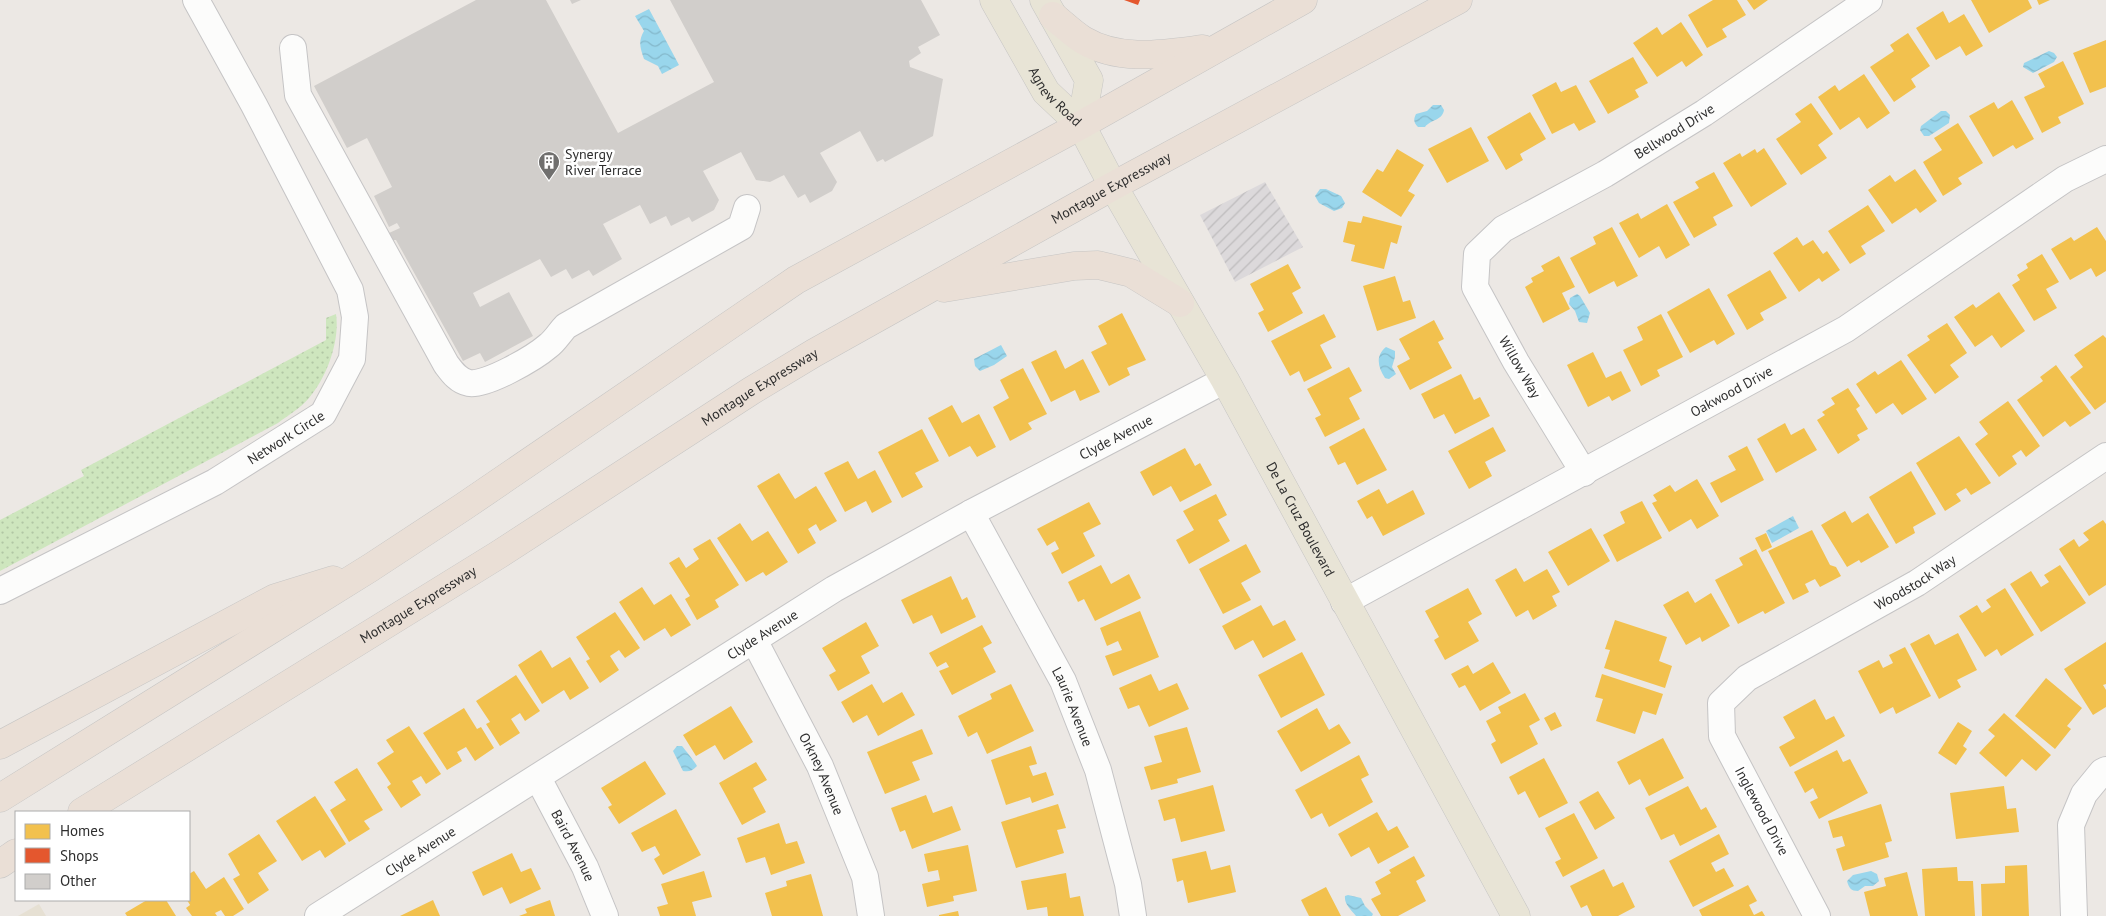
<svg xmlns="http://www.w3.org/2000/svg" width="2106" height="916" font-family="'PT Sans',sans-serif">
<defs>
<pattern id="industrial-furrows" width="10" height="10" patternUnits="userSpaceOnUse" patternTransform="scale(1.25)"><rect width="10" height="10" fill="#dcd9db"/><path d="M-1 1l2-2M0 10L10 0M9 11l2-2" fill="none" stroke="#bdbbbc"/></pattern>
<pattern id="green-dots" width="8" height="8" patternUnits="userSpaceOnUse" patternTransform="scale(1.25)"><rect width="8" height="8" fill="#cee6be"/><path d="M2 2h.1M6 6h.1" fill="none" stroke="#b1c6a4" stroke-width="1.8" stroke-linecap="round"/></pattern>
<pattern id="water-waves" width="16" height="10" patternUnits="userSpaceOnUse" patternTransform="scale(1.25)"><rect width="16" height="10" fill="#99d6ec"/><path d="M0 5q4-4 8 0t8 0" fill="none" stroke="#84b8cb"/></pattern>
</defs>
<rect width="100%" height="100%" fill="#ece8e4"/>
<path fill="url(#industrial-furrows)" d="M1265 182 1303 247 1235 282 1200 215Z"/>
<path fill="#e6e0d3" d="M39 904 46 916H18Z"/>
<path fill="url(#green-dots)" d="M336 314C340 341 327 377 309 398 301 408 288 415 278 423L0 571V520L84 476 81 470 326 340V318Z"/>
<path fill="url(#water-waves)" d="M649 9 679 65 662 74 658 66 644 59C640 48 638 41 644 31L635 16Z
M2049 51 2054 53 2057 57 2054 62 2033 73 2023 67 2024 63Z
M1433 105H1441L1444 110C1442 121 1431 119 1425 127H1418C1414 123 1413 120 1416 114L1427 111Z
M1941 111H1946L1950 115 1949 123 1929 136H1924L1920 130 1921 126Z
M1320 189H1326L1341 196 1345 203 1342 208 1334 211 1319 203 1315 196Z
M1577 294 1580 296 1590 313 1587 323 1579 322 1575 311 1569 304 1570 298Z
M1001 345 1007 356 994 365 980 371 975 366 974 359Z
M1386 347 1395 351V357L1392 367 1396 374 1389 379 1385 378C1378 367 1375 356 1386 347Z
M1793 516 1799 528 1772 543 1766 531Z
M677 746H682C686 751 695 762 697 766 692 771 689 772 683 771L673 751Z
M1871 871 1877 874 1879 881 1873 886H1865L1858 891C1851 891 1849 888 1847 881L1853 875Z
M1348 895 1361 898 1365 906 1373 914 1372 916H1356C1351 910 1344 904 1345 896Z"/>
<path fill="#f2c14e" d="M1713 0H1737L1746 15 1722 29 1727 37 1707 48 1688 15Z
M1747 0H1768L1754 10Z
M1971 0H2028L2032 8 1989 33Z
M2037 0H2050L2039 5Z
M1943 11 1949 23 1964 14 1983 46 1966 56 1960 46 1936 60 1916 28Z
M1681 22 1703 55 1686 67 1682 61 1657 77 1633 43 1657 27 1662 35Z
M1908 33 1930 66 1911 79 1916 87 1894 102 1870 67 1894 51 1890 45Z
M2106 40V87L2090 93 2073 53Z
M1633 57 1648 83 1635 90 1639 97 1608 114 1589 81Z
M2063 61 2084 104 2058 117 2061 123 2042 133 2024 97 2045 87 2038 74Z
M1864 74 1890 113 1867 129 1859 117 1840 130 1818 97 1835 85 1839 91Z
M1556 82 1561 92 1576 85 1596 122 1579 131 1574 123 1552 134 1532 95Z
M2012 100 2034 139 2016 149 2013 145 1993 157 1969 116 1994 102 1998 109Z
M1811 103 1833 134 1818 145 1827 158 1801 175 1776 139 1801 122 1795 114Z
M1530 112 1546 139 1520 154 1523 160 1506 170 1487 137Z
M1958 123 1983 163 1958 178 1962 184 1943 196 1923 162 1942 150 1934 138Z
M1471 127 1489 161 1447 183 1428 149Z
M1764 148 1787 184 1751 207 1723 163 1740 153 1742 157 1755 149 1757 153Z
M1397 149 1424 165 1408 191 1415 195 1401 217 1362 192 1377 169 1383 172Z
M1915 169 1937 201 1920 213 1916 208 1892 224 1868 190 1890 175 1895 182Z
M1714 172 1733 206 1713 217 1717 225 1694 238 1673 202 1699 188 1695 182Z
M1667 204 1690 245 1666 259 1659 246 1639 258 1619 223 1638 213 1641 219Z
M1868 205 1885 231 1861 246 1866 254 1850 264 1828 231Z
M1363 216 1402 226 1397 244 1391 242 1384 269 1351 261 1355 245 1343 242 1348 221 1361 223Z
M1612 227 1638 276 1617 287 1614 281 1589 294 1570 258 1596 244 1593 237Z
M2097 227 2106 241V271L2096 277 2091 268 2070 280 2051 249 2071 237 2074 241Z
M1797 237 1803 246 1813 240 1823 254 1827 251 1840 270 1822 282 1819 278 1799 292 1773 253Z
M2042 254 2059 282 2046 289 2057 308 2034 321 2012 285 2020 280 2017 275 2028 268 2026 264Z
M1559 256 1575 287 1562 293 1570 309 1543 323 1525 287 1533 282 1531 278 1544 271 1541 266Z
M1288 264 1301 288 1292 293 1303 313 1268 332 1258 313 1264 310 1250 284Z
M1770 270 1787 298 1760 313 1764 320 1747 330 1727 295Z
M1395 276 1403 302 1410 300 1416 318 1377 331 1363 286Z
M1709 288 1735 334 1717 345 1714 340 1690 353 1667 312Z
M1999 292 2025 331 2001 348 1992 335 1975 347 1954 317 1973 304 1976 308Z
M1122 313 1146 360 1127 368 1130 375 1109 386 1091 352 1107 344 1098 326Z
M1324 314 1336 337 1320 345 1332 368 1304 382 1299 371 1290 376 1271 341Z
M1661 314 1683 357 1657 370 1660 376 1641 386 1623 350 1643 340 1637 327Z
M1434 320 1444 339 1438 342 1452 368 1410 390 1397 366 1410 359 1399 339Z
M1947 323 1967 353 1950 365 1959 377 1935 394 1907 355 1930 340 1927 336Z
M2103 335 2106 338V402L2095 410 2070 377 2083 367 2074 355Z
M1056 350 1065 369 1083 359 1100 392 1080 401 1075 390 1051 402 1031 362Z
M1593 352 1606 378 1621 371 1631 391 1612 401 1609 396 1588 407 1567 365Z
M1901 360 1927 399 1902 415 1893 403 1876 414 1856 384 1875 371 1878 375Z
M2056 365 2091 413 2070 427 2065 421 2043 437 2017 400 2043 381 2040 377Z
M1349 367 1362 391 1349 398 1360 419 1325 437 1315 418 1321 415 1307 389Z
M1023 368 1047 414 1028 423 1032 429 1010 441 993 407 1009 398 1000 380Z
M1461 374 1474 400 1480 397 1490 416 1455 434 1444 414 1434 419 1421 394Z
M1848 388 1860 406 1856 409 1868 429 1857 435 1860 440 1838 454 1817 420 1825 415 1822 412 1835 404 1831 398Z
M2008 401 2040 446 2026 457 2021 450 2012 456 2017 464 1999 477 1975 444 1988 434 1979 422Z
M952 405 962 423 979 414 996 447 977 457 970 446 949 457 928 418Z
M1785 423 1791 435 1804 428 1817 450 1776 473 1757 439Z
M1493 427 1506 451 1485 462 1492 476 1469 489 1448 451Z
M1364 428 1387 470 1357 485 1345 462 1338 465 1329 447Z
M922 429 939 461 915 473 923 487 902 498 878 452Z
M1959 436 1991 483 1971 495 1966 488 1956 494 1961 501 1945 511 1916 463Z
M1747 446 1764 480 1721 503 1710 483 1736 470 1728 456Z
M1185 448 1195 466 1200 463 1212 485 1180 502 1171 486 1153 496 1140 472Z
M848 461 858 479 875 470 892 502 872 513 866 501 845 512 824 473Z
M1911 471 1936 514 1913 527 1915 533 1896 544 1869 497Z
M779 473 795 499 816 486 837 521 820 531 816 524 808 529 816 543 798 554 757 486Z
M1697 479 1719 516 1697 529 1691 519 1669 532 1652 503 1657 501 1653 495 1670 485 1675 492Z
M1379 489 1387 504 1413 490 1425 514 1383 536 1372 516 1367 519 1357 501Z
M1216 494 1227 515 1218 520 1230 541 1189 564 1176 540 1194 530 1183 511Z
M1642 501 1662 538 1617 562 1603 535 1625 523 1620 512Z
M1089 502 1101 524 1083 533 1095 556 1062 574 1051 553 1059 549 1055 541 1047 546 1037 529Z
M1845 511 1852 523 1868 513 1889 547 1861 563 1859 560 1847 567 1821 525Z
M2103 520 2106 524V585L2089 596 2059 549 2074 539 2079 547 2089 540 2083 533Z
M740 523 752 541 768 531 788 562 766 576 763 572 746 582 717 538Z
M1591 528 1610 561 1568 586 1548 552Z
M1812 530 1830 565 1836 567 1841 576 1820 587 1815 579 1805 584 1809 592 1793 600 1768 551Z
M1766 533 1772 547 1762 552 1755 538Z
M710 539 739 585 715 600 719 607 697 620 685 599 690 596 669 563 679 557 686 568 699 559 693 549Z
M1246 544 1261 572 1241 583 1251 600 1223 614 1199 569Z
M1756 549 1785 603 1765 614 1763 611 1738 624 1715 580 1743 565 1739 558Z
M1101 565 1111 584 1129 574 1141 598 1095 621 1084 599 1078 602 1068 582Z
M2060 565 2086 603 2041 632 2010 584 2031 571 2041 587 2049 582 2044 575Z
M1516 568 1524 582 1547 569 1560 592 1552 596 1557 606 1533 620 1528 610 1516 617 1495 580Z
M951 576 962 600 967 597 976 617 941 634 932 615 913 624 901 600Z
M642 587 654 605 671 594 691 625 671 637 665 628 644 641 619 602Z
M1468 588 1482 614 1468 622 1479 641 1445 660 1434 640 1439 637 1425 611Z
M2005 588 2034 635 2001 656 1997 649 1985 657 1959 616 1977 605 1982 613 1991 607 1986 600Z
M1688 591 1695 603 1711 593 1730 626 1702 642 1700 637 1686 645 1663 605Z
M1261 605 1273 626 1285 620 1296 640 1263 658 1253 640 1235 650 1222 626Z
M1140 611 1159 657 1113 676 1105 656 1122 650 1118 641 1107 646 1100 628Z
M615 612 640 648 625 658 619 650 610 656 619 670 600 683 586 661 590 659 576 637Z
M1615 620 1667 637 1659 661 1672 666 1665 688 1604 668 1610 650 1605 649Z
M866 622 879 646 861 656 870 673 838 691 829 675 836 671 822 648Z
M982 625 992 643 983 648 996 672 952 695 939 671 949 667 946 662 937 667 929 653Z
M1958 633 1977 670 1957 680 1961 687 1939 699 1910 644 1929 634 1935 645Z
M2106 642V684L2103 685 2106 690V707L2093 715 2064 669Z
M1905 647 1931 696 1896 714 1893 707 1880 714 1858 671 1879 660 1883 668 1893 663 1889 655Z
M541 650 552 668 570 657 589 688 570 700 564 690 542 704 518 665Z
M1302 652 1325 695 1281 718 1258 675Z
M1493 662 1511 693 1480 711 1465 685 1459 688 1451 674 1468 665 1473 674Z
M1151 674 1159 691 1177 683 1189 709 1149 727 1139 705 1128 709 1119 688Z
M1602 674 1663 694 1656 715 1643 711 1635 734 1596 721 1603 699 1595 697Z
M516 675 540 711 525 721 520 713 511 719 520 733 500 746 486 724 490 722 476 701Z
M2046 678 2082 708 2067 726 2071 729 2055 749 2015 716Z
M872 684 883 703 902 692 915 715 878 736 867 715 853 723 841 702Z
M1011 684 1034 731 987 754 977 732 968 737 958 716 992 699 990 694Z
M1525 693 1540 720 1529 726 1538 744 1501 764 1491 744 1496 741 1486 721 1501 713 1498 707Z
M1815 699 1826 720 1834 716 1845 736 1790 767 1779 747 1795 738 1783 717Z
M731 706 753 742 724 760 715 745 696 756 683 735Z
M464 708 477 729 481 727 494 748 475 761 466 747 457 752 462 761 447 770 423 733Z
M1317 708 1329 730 1339 724 1351 743 1301 772 1277 731Z
M1555 712 1562 726 1551 731 1544 718Z
M2004 713 2051 755 2036 771 2022 759 2006 777 1979 753 1995 736 1988 730Z
M1958 722 1972 731 1963 746 1967 749 1956 765 1938 753Z
M409 726 441 774 426 784 421 776 412 781 421 795 401 808 387 787 391 784 377 763 394 752 386 740Z
M1187 727 1201 772 1177 779 1178 783 1151 790 1144 767 1162 762 1154 736Z
M922 729 933 754 912 762 920 780 885 794 867 752Z
M1663 738 1684 778 1649 796 1640 779 1629 785 1617 762Z
M1031 746 1037 764 1029 766 1033 776 1046 772 1054 795 1032 803 1030 797 1006 805 991 760Z
M1837 750 1843 762 1850 759 1868 793 1819 819 1810 802 1818 798 1813 788 1805 793 1794 772Z
M1359 755 1369 775 1361 779 1373 802 1329 827 1322 813 1311 819 1295 790Z
M1544 758 1568 803 1539 818 1525 791 1518 795 1509 777Z
M645 761 666 794 619 824 608 807 612 805 601 788Z
M756 762 767 780 753 788 766 812 742 825 719 783Z
M357 768 383 810 364 821 370 829 349 842 330 810 346 800 334 782Z
M1213 785 1225 831 1181 842 1175 818 1164 821 1158 800Z
M1688 786 1701 810 1706 807 1717 827 1680 846 1674 834 1661 840 1645 808Z
M2004 786 2007 809 2016 808 2019 832 1956 839 1950 793Z
M1598 791 1615 818 1595 830 1579 802Z
M926 795 933 813 952 806 961 830 912 849 905 830 900 832 891 808Z
M315 796 346 844 325 858 320 850 302 861 276 821Z
M1058 804 1066 828 1057 830 1064 853 1016 868 1001 822Z
M1881 804 1892 841 1885 843 1889 857 1843 871 1836 849 1845 846 1842 836 1833 838 1828 821Z
M676 809 701 855 663 875 654 859 660 855 655 846 642 852 631 833Z
M1377 812 1388 831 1397 826 1409 847 1378 864 1369 847 1351 857 1338 834Z
M1574 813 1598 858 1563 877 1555 862 1561 859 1545 828Z
M779 823 786 844 797 841 805 863 771 875 765 857 746 863 737 838Z
M259 834 277 861 258 873 269 890 248 904 233 879 240 875 228 854Z
M1719 834 1729 854 1711 863 1716 872 1724 868 1734 886 1693 907 1669 861Z
M968 845 977 891 953 896 954 901 927 907 922 884 940 880 938 870 928 872 924 854Z
M1206 851 1211 870 1230 865 1236 892 1188 903 1183 880 1177 882 1172 859Z
M512 853 521 872 531 868 541 889 510 904 502 887 483 896 472 872Z
M1414 856 1425 876 1416 881 1426 901 1398 916H1381L1371 899 1381 894 1375 882 1391 873 1389 870Z
M2027 865 2029 916H1982L1981 884 2005 883V866Z
M1957 867 1958 881H1973L1975 916H1925L1922 869Z
M1604 869 1613 887 1623 882 1635 907 1618 916H1592L1587 905 1581 908 1570 886Z
M194 871 206 889 224 877 244 909 233 916H225L221 910 215 913 217 916H192L186 908 190 905 187 900H189V874Z
M704 871 712 897 692 902 696 916H660L657 907 668 904 661 884Z
M1907 872 1918 916H1870L1864 892 1886 886 1884 878Z
M1066 873 1070 898 1080 896 1084 916H1048L1047 907 1027 910 1021 881Z
M811 874 823 916H772L765 893 787 886 786 881Z
M1748 885 1757 901 1749 905 1754 915 1762 911 1765 916H1702L1699 910Z
M1326 887 1341 916H1309L1301 900Z
M147 900H166L176 916H127L125 913Z
M433 900 440 916H400Z
M550 900 555 916H519L527 913 525 909Z
M958 911 959 916H939V915Z"/>
<path fill="#e4572e" d="M1124 0H1140L1138 5Z"/>
<path fill="#d1cecb" d="M476 0H546L618 133 714 82 670 0H921L940 35 918 47 921 53 909 61 910 67 943 79 933 136 885 162 883 159 877 162 860 131 820 153 837 182 832 191 810 203 805 194 798 198 784 175 770 182 756 180 741 152 703 171 719 200 714 210 692 222 689 217 671 226 666 216 650 224 640 205 603 224 622 259 593 276 589 270 572 279 566 269 551 277 540 259 473 293 480 307 509 292 533 336 485 362 480 353 463 361 396 240H393L389 233 400 228 397 223 389 227 374 196 392 187 367 138 347 148 314 86Z
M570 0H581L572 4Z"/>
<g fill="none" stroke-linecap="round" stroke-linejoin="round">
<g stroke="#c5c4c5" stroke-width="28">
<g id="minor">
<path d="M293 48 298 95 446 364C452 372 458 381 469 383 486 386 534 358 548 346 555 341 560 332 566 326L741 227 747 208"/>
<path id="s1" d="M1584 473 1516 362 1475 287 1477 254 1503 229 1605 174 1704 113 1869 0"/>
<path id="s2" d="M971 513 1063 681 1098 770 1128 884 1133 916"/>
<path id="s3" d="M0 591 215 482 323 414 352 359 355 317 350 290 254 105 196 0"/>
<path id="s4" d="M1344 602 1846 329 2065 179 2106 159"/>
<path id="s5" d="M754 640 820 766 865 877 871 916"/>
<path id="s6" d="M538 778 585 867 605 916"/>
<path id="s7" d="M318 916 834 589 971 513 1225 380"/>
<path id="s8" d="M1817 916 1722 736 1721 703 1747 678 1917 583 2106 456"/>
<path d="M2074 916 2071 825 2084 794 2102 772 2106 770"/>
</g>
</g>
<g stroke="#c6c5c4" stroke-width="29">
<g id="major">
<path id="s9" d="M994 0 1046 92 1081 125 1113 186 1225 380 1516 916"/>
<path d="M1044 0 1089 80 1081 125"/>
</g>
</g>
<g stroke="#c6c5c4" stroke-width="29">
<g id="highway">
<path d="M1053 16C1063 24 1072 33 1083 40 1120 62 1163 54 1203 49"/>
<path d="M944 288 1074 266 1098 265 1131 273 1180 303"/>
<path d="M0 745 275 598 333 580"/>
<path d="M0 798 370 568 463 507 796 280 1081 125 1303 0"/>
<path id="s10" d="M82 812 498 555 751 391 814 353 1113 186 1458 0"/>
<path d="M0 864 16 853"/>
</g>
</g>
<use href="#minor" stroke="#fcfcfb" stroke-width="26"/>
<use href="#major" stroke="#e8e4d6" stroke-width="28"/>
<use href="#highway" stroke="#eadfd6" stroke-width="28"/>
</g>
<defs>
<g id="building-pin" transform="scale(1.125)"><path d="M0 17L-7.5 6A9.5 9.5 0 1 1 7.5 6Z" fill="#706f6e" stroke="#fff"/><path d="M-4-6H4V6H1V3H-1V6H-4ZM-2.5-4.3h1.7v1.8h-1.7ZM.8-4.3h1.7v1.8H.8ZM-2.5-1h1.7V.8h-1.7ZM.8-1h1.7V.8H.8Z" fill="#fff"/></g>
</defs>
<g fill-rule="evenodd">
<use href="#building-pin" x="549" y="162"/>
</g>
<g text-anchor="middle" dominant-baseline="central" stroke-width="5" stroke-linejoin="round" paint-order="stroke">
<g font-size="14" fill="#2e2e2e" stroke="#fff">
<text stroke="none"><textPath href="#s9" startOffset="115">Agnew Road</textPath></text>
<text stroke="none"><textPath href="#s1" startOffset="482">Bellwood Drive</textPath></text>
<text stroke="none"><textPath href="#s10" startOffset="1204">Montague Expressway</textPath></text>
<text transform="translate(1520 367) rotate(60)">Willow Way</text>
<text stroke="none"><textPath href="#s10" startOffset="800">Montague Expressway</textPath></text>
<text stroke="none"><textPath href="#s4" startOffset="441">Oakwood Drive</textPath></text>
<text stroke="none"><textPath href="#s3" startOffset="325">Network Circle</textPath></text>
<text stroke="none"><textPath href="#s7" startOffset="931">Clyde Avenue</textPath></text>
<text stroke="none"><textPath href="#s9" startOffset="605">De La Cruz Boulevard</textPath></text>
<text stroke="none"><textPath href="#s8" startOffset="466">Woodstock Way</textPath></text>
<text stroke="none"><textPath href="#s10" startOffset="395">Montague Expressway</textPath></text>
<text stroke="none"><textPath href="#s7" startOffset="526">Clyde Avenue</textPath></text>
<text stroke="none"><textPath href="#s2" startOffset="219">Laurie Avenue</textPath></text>
<text stroke="none"><textPath href="#s5" startOffset="150">Orkney Avenue</textPath></text>
<text transform="translate(1762 811) rotate(62)">Inglewood Drive</text>
<text stroke="none"><textPath href="#s6" startOffset="76">Baird Avenue</textPath></text>
<text stroke="none"><textPath href="#s7" startOffset="121">Clyde Avenue</textPath></text>
</g>
<g font-size="14" fill="#2e2e2e" stroke="#fff" text-anchor="start">
<text x="565" y="154">Synergy<tspan x="565" dy="16">River Terrace</tspan></text>
</g>
</g>
<rect x="15" y="811" width="175" height="90" fill="#ffffff" stroke="#ababab"/>
<rect x="25" y="824" width="25" height="15" fill="#f2c14e" stroke="#ababab"/>
<text x="60" y="836" font-size="15" fill="#2e2e2e">Homes</text>
<rect x="25" y="848" width="25" height="15" fill="#e4572e" stroke="#ababab"/>
<text x="60" y="861" font-size="15" fill="#2e2e2e">Shops</text>
<rect x="25" y="874" width="25" height="15" fill="#d1cecb" stroke="#ababab"/>
<text x="60" y="886" font-size="15" fill="#2e2e2e">Other</text>
</svg>
